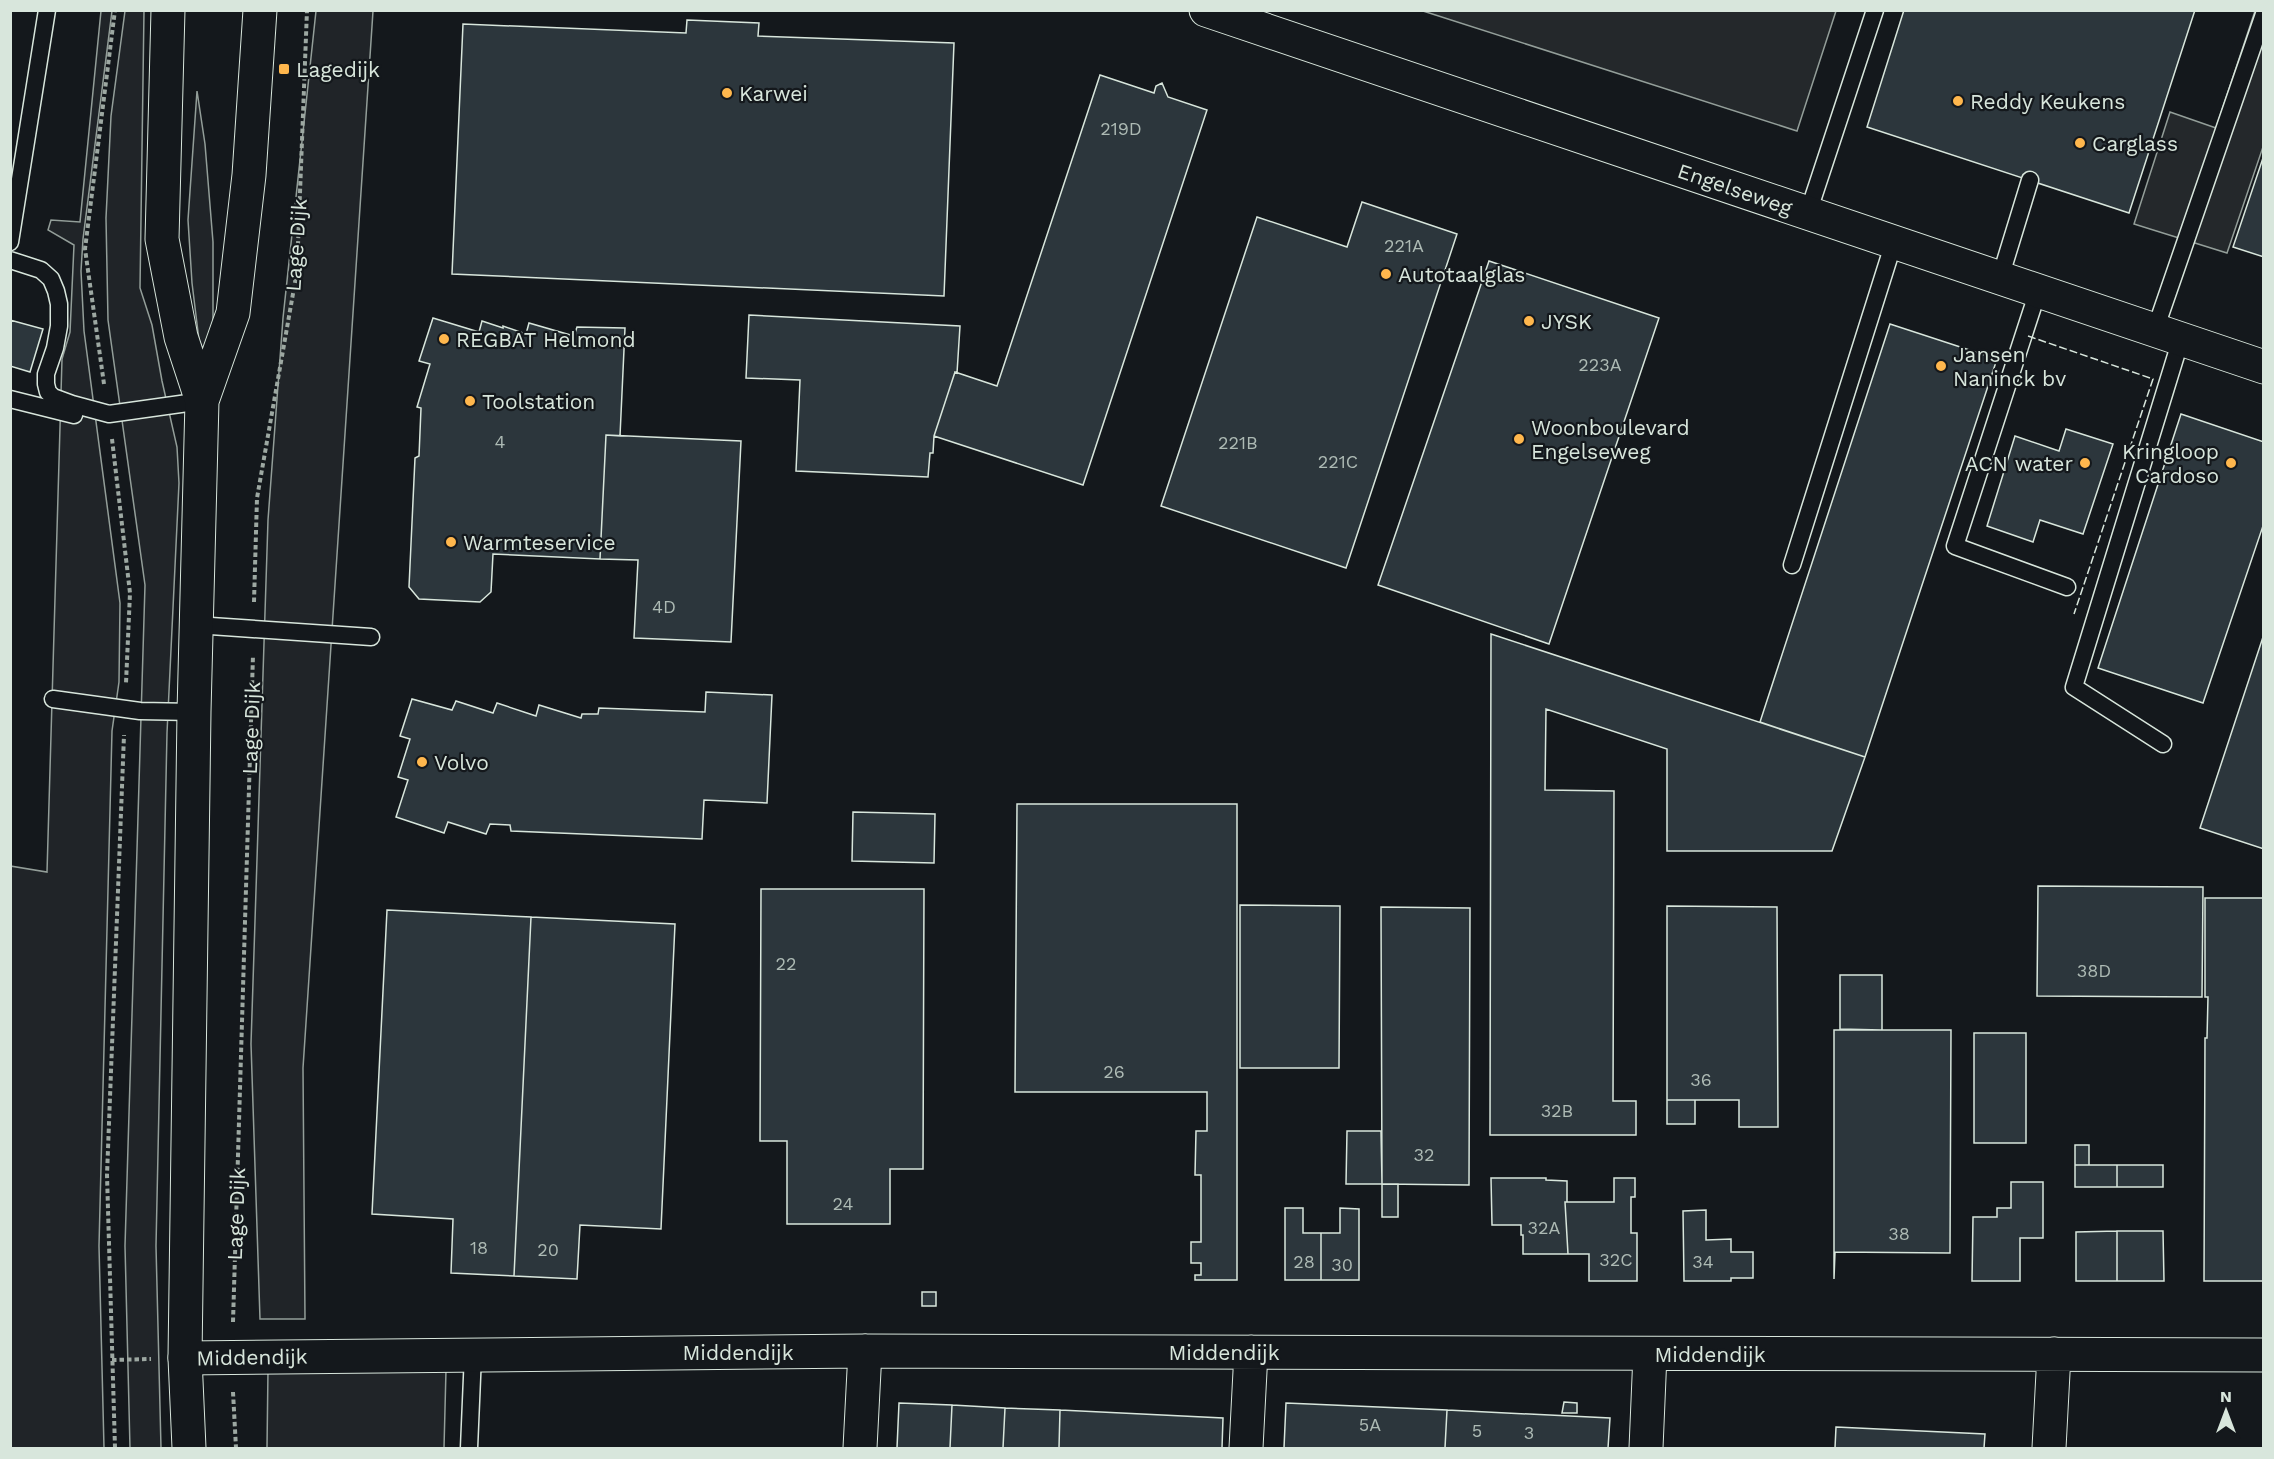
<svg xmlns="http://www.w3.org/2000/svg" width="2274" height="1459" viewBox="0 0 2274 1459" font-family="'Work Sans',sans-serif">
	<rect width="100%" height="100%" fill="#14181c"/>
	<!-- green -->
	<path fill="#202428" stroke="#939e99" stroke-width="1.5" d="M101,11h11l-29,228 -2,32 3,60 36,272 -1,79 -7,49 -13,515 5,202h-93l-1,-582 37,6 15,-513 8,-27 4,-87 -26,-15 3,-10 29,2z
		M125,11h19l-4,277 12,37 10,56 15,66 2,36 -12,250 -11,513 5,202h-31l-5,-202 20,-661 -37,-265 -2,-102 5,-102z
		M316,11h57l-70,1057 2,251h-45l-9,-275 17,-524 15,-202z
		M197,91l8,53 8,98v84l-10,24 -4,-10 -7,-57 -4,-63z
		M268,1370h178l-2,78h-177z"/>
	<!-- parking -->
	<path fill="#24282b" stroke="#939e99" stroke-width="1.5" d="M1423,11h413l-39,120z
		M2255,11h8v136l-36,106 -93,-29 36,-112 46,16z"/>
	<!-- building -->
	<path fill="#2c363c" stroke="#d8e6dc" stroke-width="1.5" d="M1904,10h291l-66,203 -262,-86z
		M687,20l72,3 -1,13 196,7 -10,253 -492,-22 11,-250 223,9z
		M1100,75l54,18 2,-7 6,-3 6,14 39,13 -124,375 -149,-49 21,-64 42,14z
		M2264,155v102l-31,-10z
		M1362,202l95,32 -111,334 -185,-62 96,-289 90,30z
		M1489,261l170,57 -110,326 -171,-59z
		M749,315l211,11 -3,47 -2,-1 -21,64 -1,17h-3l-2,24 -132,-6 4,-91 -54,-2z
		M433,318l46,14 3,-11 21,7v-2l23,8 3,-11 45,13 3,-9 48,1 -5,108 -14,-1 -6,124 -107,-5 -2,38 -11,10 -61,-3 -10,-12 6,-129 4,-2 2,-48 -4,-1 13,-43 -11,-3z
		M10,320l33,9 -13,43 -20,-6z
		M1890,324l107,35 -132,398 -105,-35z
		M2181,414l83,28v81l-61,180 -105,-35z
		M2066,429l47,15 -30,90 -43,-14 -7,22 -46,-16 28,-90 44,15z
		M606,435l135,6 -10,201 -97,-4 4,-78 -38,-1z
		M1491,634l374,123 -33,94h-165v-102l-121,-40 -1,81 69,1 -1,310h23v34h-146z
		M2264,634v215l-64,-21z
		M706,692l66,3 -5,108 -63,-3 -2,39 -191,-8 -1,-6 -20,-1 -4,10 -38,-12 -4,11 -48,-16 12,-37 -10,-3 12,-38 -10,-3 12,-37 40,11 4,-9 37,12 4,-10 39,13 3,-11 42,13 1,-4h16l1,-6 106,4z
		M1017,804h220v476h-42v-5h6v-12h-10v-21h10v-67h-6l1,-44h11v-39h-192z
		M853,812l82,2 -1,49 -82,-2z
		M2038,886l165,1 -1,110 -165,-1z
		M761,889h163l-1,280h-33v55h-103v-83h-27z
		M2205,898h59v383h-60l1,-243h2l1,-41h-3z
		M1240,905l100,1 -1,162h-99z
		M1667,906l110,1 1,220h-39v-27h-72z
		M1381,907l89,1 -1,277 -87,-1z
		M387,910l144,7 -17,359 -63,-3 2,-54 -81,-5z
		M531,917l144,7 -14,305 -81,-4 -3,54 -63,-3z
		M1840,975h42v55l-42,-1z
		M1834,1030h117l-1,223 -115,-1 -1,27z
		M1974,1033h52v110h-52z
		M1667,1100h28v24h-28z
		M1347,1131h34l1,53h-36z
		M2075,1145h14v20h-14z
		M2075,1165h42v22h-42z
		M2117,1165h46v22h-46z
		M1491,1178h55v2l21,1v21h-2l3,52h-45v-19h-2v-10h-29z
		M1614,1178h21v19h-4v36h6v48h-48v-27h-21l-3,-52h49z
		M2011,1182h32v56h-23v43h-48l1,-64h24v-9h14z
		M1382,1184h16v33h-16z
		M1285,1208h18v25h18v47h-36z
		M1340,1208l19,1v71h-38v-47h19z
		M1706,1210v30l25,-1v13h22v26h-22v3h-47l-1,-70z
		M2117,1231h46l1,50h-47z
		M2117,1231v50h-41v-49z
		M922,1292h14v14h-14z
		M1564,1402l13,1v10h-15z
		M899,1403l53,2 -2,43h-53z
		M1286,1403l161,7 -2,38h-161z
		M952,1405l53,3 -2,40h-53z
		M1005,1408l55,2 -1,38h-56z
		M1060,1410l163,8 -1,30h-163z
		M1447,1410l163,8 -2,30h-163z
		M1836,1427l149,7 -1,14h-149z"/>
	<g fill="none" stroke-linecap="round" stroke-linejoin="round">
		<defs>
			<path id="lane" d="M1808,213l67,-203
				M10,242l37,-232
				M10,260l31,10 10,9 5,12 3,13v22l-4,22 -9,26v10l2,8 5,5 19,7 37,10 93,-13
				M2000,278l30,-98
				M2038,291l-83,255 112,41
				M2155,330l109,-316
				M10,399l64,16
				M1792,565l102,-323
				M196,625l175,12
				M53,699l87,12 54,1
				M2163,744l-89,-57 107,-348
				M469,1448l4,-94"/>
			<path id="street" d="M1206,10l1058,357
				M185,1358l680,-7 1399,4
				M860,1448l5,-97
				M1246,1448l5,-96
				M1646,1448l4,-94
				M2049,1448l5,-94"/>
			<path id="secondary" d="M168,10l-6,229 19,98 21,64
				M189,1448l-4,-90 9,-646 8,-311 31,-88 16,-138 11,-165"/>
		</defs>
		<!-- lane casing -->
		<use href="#lane" stroke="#d8e6dc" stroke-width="19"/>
		<!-- street casing -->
		<use href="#street" stroke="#d8e6dc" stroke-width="35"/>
		<!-- secondary casing -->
		<use href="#secondary" stroke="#d8e6dc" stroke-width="35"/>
		<!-- path -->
		<path stroke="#9da8a2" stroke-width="4" stroke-dasharray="4.5 3" stroke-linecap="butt" d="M104,384l-19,-135 30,-239
			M112,439l18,154 -4,90
			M254,602l3,-104 40,-227 10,-261
			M233,1322l20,-667
			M112,1360l39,-1
			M233,1392l3,56
			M115,1448l-8,-273 17,-440"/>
		<!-- lane -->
		<use href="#lane" stroke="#14181c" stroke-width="16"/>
		<!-- street -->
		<use href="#street" stroke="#14181c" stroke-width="33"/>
		<!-- secondary -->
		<use href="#secondary" stroke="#14181c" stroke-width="33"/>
		<!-- fence -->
		<path stroke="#d8e6dc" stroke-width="1.5" stroke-dasharray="8 3" stroke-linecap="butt" d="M2028,336l125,43 -79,235"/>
	</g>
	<!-- markers -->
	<g fill="#ffb74d" stroke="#14181c" stroke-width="2">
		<rect x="278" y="63" width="12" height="12" rx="3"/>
		<circle cx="727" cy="93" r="6"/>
		<circle cx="1958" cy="101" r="6"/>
		<circle cx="2080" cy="143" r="6"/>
		<circle cx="1386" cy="274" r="6"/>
		<circle cx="1529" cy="321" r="6"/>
		<circle cx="444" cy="339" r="6"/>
		<circle cx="1941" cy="366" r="6"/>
		<circle cx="470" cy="401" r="6"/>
		<circle cx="1519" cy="439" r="6"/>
		<circle cx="2085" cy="463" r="6"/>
		<circle cx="2231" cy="463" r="6"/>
		<circle cx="451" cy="542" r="6"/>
		<circle cx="422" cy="762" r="6"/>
	</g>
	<g text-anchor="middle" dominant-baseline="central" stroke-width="4.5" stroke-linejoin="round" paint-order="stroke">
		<!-- number labels -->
		<g font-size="18" fill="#adbab4">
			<text x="1121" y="128">219D</text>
			<text x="1404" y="245">221A</text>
			<text x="1600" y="364">223A</text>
			<text x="500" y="441">4</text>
			<text x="1238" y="442">221B</text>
			<text x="1338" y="461">221C</text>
			<text x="664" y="606">4D</text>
			<text x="786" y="963">22</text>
			<text x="2094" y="970">38D</text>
			<text x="1114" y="1071">26</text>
			<text x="1701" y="1079">36</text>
			<text x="1557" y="1110">32B</text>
			<text x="1424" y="1154">32</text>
			<text x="843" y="1203">24</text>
			<text x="1544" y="1227">32A</text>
			<text x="1899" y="1233">38</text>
			<text x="479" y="1247">18</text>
			<text x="548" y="1249">20</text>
			<text x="1616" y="1259">32C</text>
			<text x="1304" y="1261">28</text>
			<text x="1703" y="1261">34</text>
			<text x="1342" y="1264">30</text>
			<text x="1370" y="1424">5A</text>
			<text x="1477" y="1430">5</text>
			<text x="1529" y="1432">3</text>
		</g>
		<!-- poi labels -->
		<g font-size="21" fill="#d8e6dc" stroke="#14181c" text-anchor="start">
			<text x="296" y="69">Lagedijk</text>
			<text x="739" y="93">Karwei</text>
			<text x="1970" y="101">Reddy Keukens</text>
			<text x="2092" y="143">Carglass</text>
			<text x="1398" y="274">Autotaalglas</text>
			<text x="1541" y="321">JYSK</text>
			<text x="456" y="339">REGBAT Helmond</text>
			<text x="1953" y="354">Jansen<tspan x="1953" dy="24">Naninck bv</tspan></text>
			<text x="482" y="401">Toolstation</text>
			<text x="1531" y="427">Woonboulevard<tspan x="1531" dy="24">Engelseweg</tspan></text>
			<text x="2219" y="451" text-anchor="end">Kringloop<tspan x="2219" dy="24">Cardoso</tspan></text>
			<text x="2073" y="463" text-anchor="end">ACN water</text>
			<text x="463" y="542">Warmteservice</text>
			<text x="434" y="762">Volvo</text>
		</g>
		<!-- street labels -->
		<g font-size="21" fill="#d8e6dc" stroke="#14181c">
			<text transform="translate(1735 189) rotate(19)">Engelseweg</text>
			<text transform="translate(296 245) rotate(-86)">Lage Dijk</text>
			<text transform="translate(251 728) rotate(-88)">Lage Dijk</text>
			<text transform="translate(236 1214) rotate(-88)">Lage Dijk</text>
			<text x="738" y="1352">Middendijk</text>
			<text x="1224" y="1352">Middendijk</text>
			<text x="1710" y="1354">Middendijk</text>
			<text transform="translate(252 1357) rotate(-1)">Middendijk</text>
		</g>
	</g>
	<!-- border -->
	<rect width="2274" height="1459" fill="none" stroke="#d8e6dc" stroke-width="24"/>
	<!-- north arrow -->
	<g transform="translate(2226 1411)" stroke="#14181c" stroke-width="4.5" paint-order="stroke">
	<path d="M0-4.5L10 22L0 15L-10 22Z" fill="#d8e6dc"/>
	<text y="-9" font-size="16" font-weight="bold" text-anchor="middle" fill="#d8e6dc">N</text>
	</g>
</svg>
